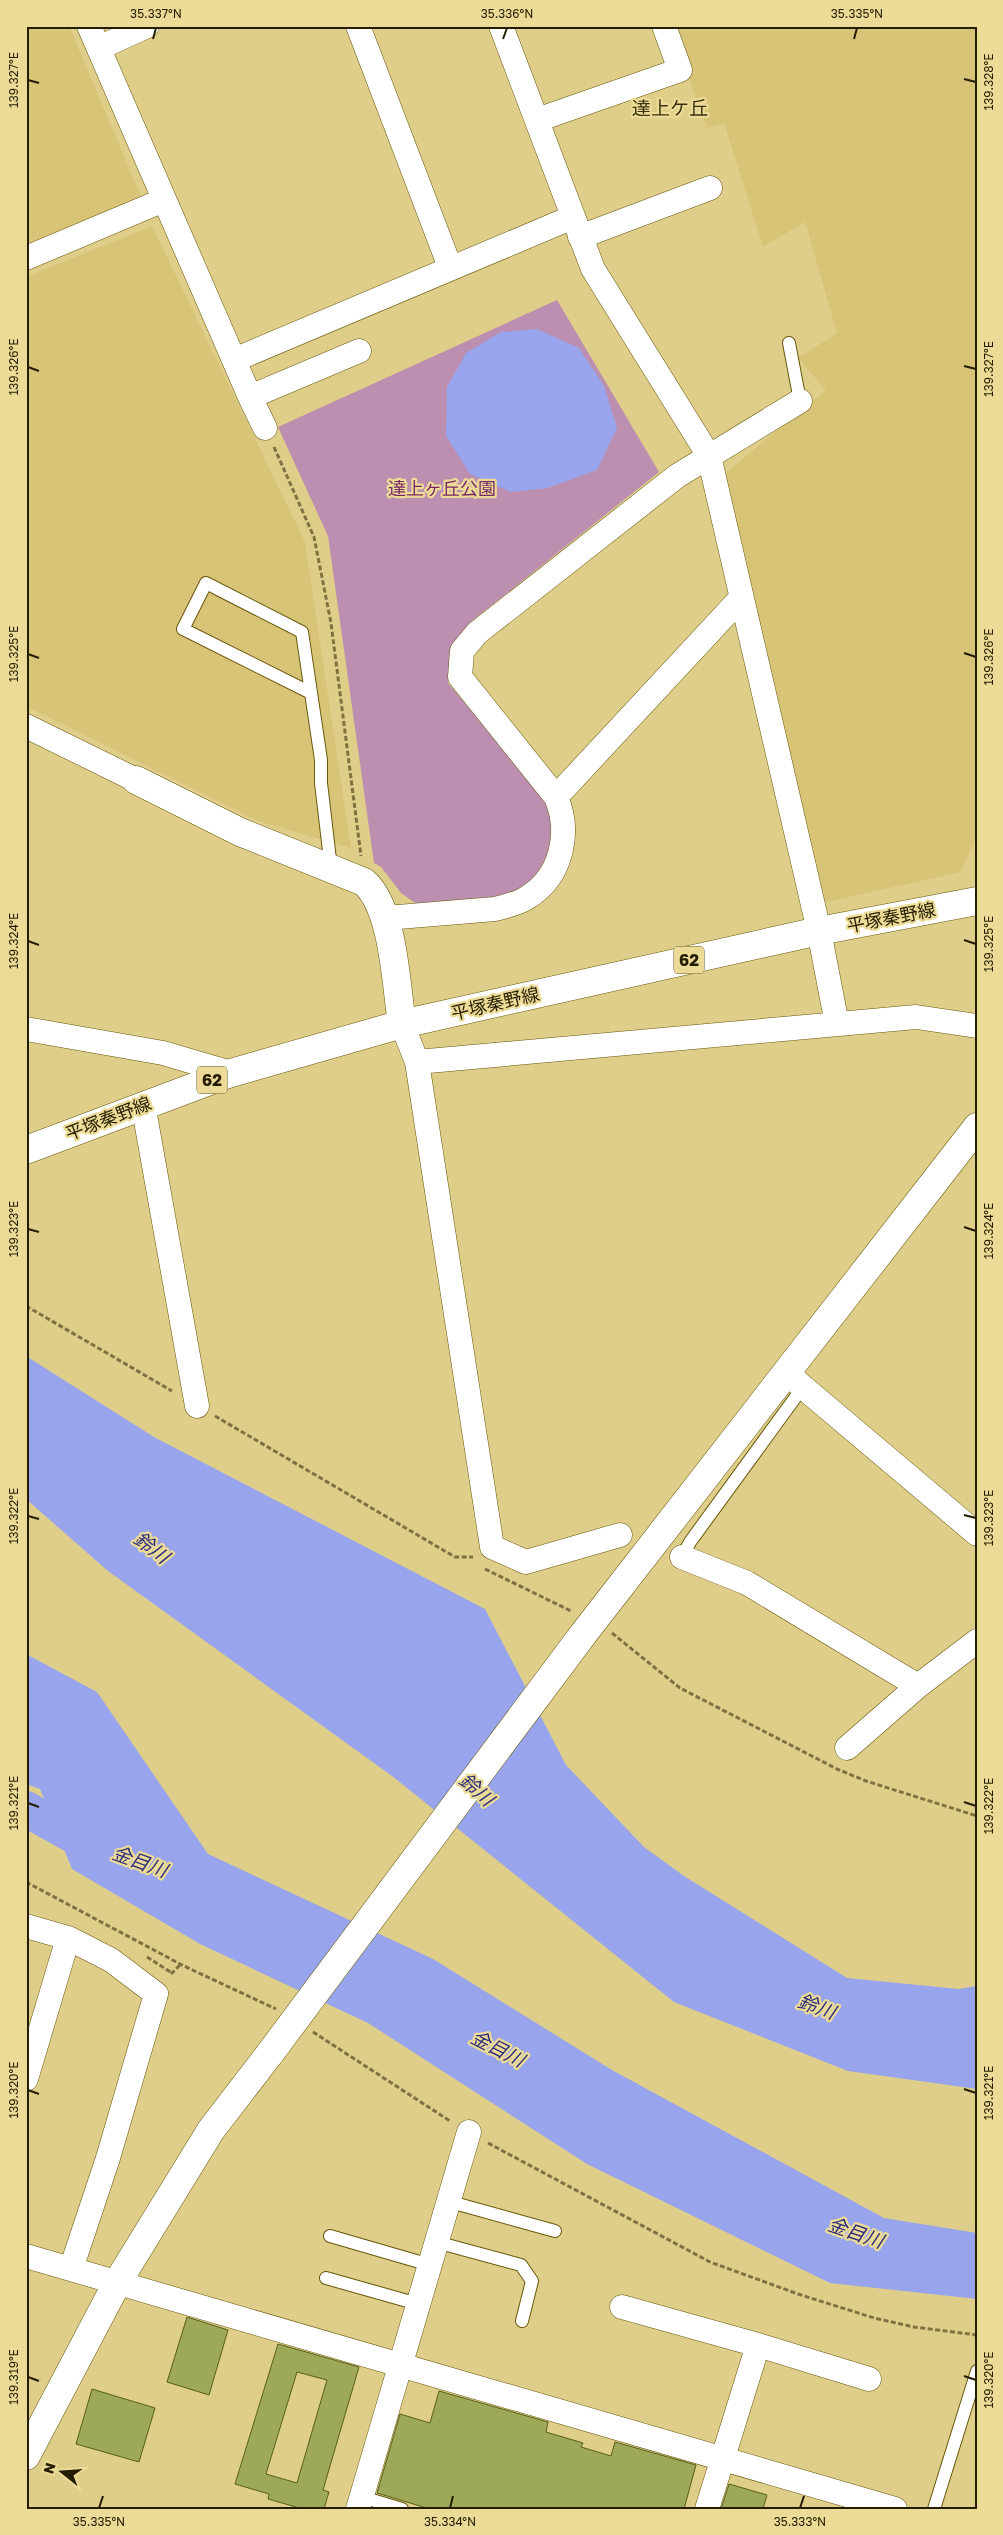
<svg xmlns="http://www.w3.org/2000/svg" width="1003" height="2535" viewBox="0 0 1003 2535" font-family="'Golos Text','Noto Sans JP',sans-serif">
	<rect width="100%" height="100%" fill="#dfce89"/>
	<!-- built -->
	<path fill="#d8c477" d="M26,26h43l71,168 -2,7 -112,48z
		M670,26h307v809l-16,37 -140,31 -99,-427 104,-86 -28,-32 39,-25 -32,-111 -42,25 -39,-124 -17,5z
		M152,226l153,316 46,306 -93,-27 -232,-115v-429z"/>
	<!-- green -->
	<path fill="#bc8eb0" d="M557,300l102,172 -187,149 -21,26 -3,36 96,114 9,20 1,22 -10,23 -14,22 -16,13 -97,7 -16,-11 -20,-26 -7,-4 -46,-327 -50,-109z"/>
	<!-- water -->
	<path fill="#98a5ed" d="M537,329l42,19 25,38 13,42 -20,42 -49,18 -37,4 -41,-18 -24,-38 1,-49 19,-34 35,-21z
		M26,1356l128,81 331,172 81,156 78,82 40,29 163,102 112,11 18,-3v103l-129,-18 -174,-69 -282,-226 -284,-205 -82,-72z
		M26,1654l71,38 111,162 225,105 179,111 272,148 93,15v66l-147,-16 -243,-119 -219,-141 -168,-79 -128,-75 -32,-80 -14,-5z"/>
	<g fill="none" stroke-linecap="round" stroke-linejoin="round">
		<!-- river -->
		<path stroke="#98a5ed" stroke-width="36" d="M26,1809l56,31 18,7"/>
	</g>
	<!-- building -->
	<path fill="#9da858" stroke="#565e1b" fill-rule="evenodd" d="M187,2317l41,13 -19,65 -42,-13z
		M278,2344l81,23 -36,123 6,2 -5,17h-21l-35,-10 1,-5 -34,-10zM297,2372l30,8 -30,103 -31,-9z
		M92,2389l63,19 -16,54 -63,-18z
		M439,2391l109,31 -2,10 37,11 -2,4 30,9 4,-14 81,23 -12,44h-254l-53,-16 23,-79 30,9z
		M729,2484l38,11 -4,14h-42z"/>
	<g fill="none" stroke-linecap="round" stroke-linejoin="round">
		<defs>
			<path id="service" d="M789,343l11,58
				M311,693l-128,-64 23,-46 96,49 19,128v23l10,85
				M682,1557l8,-15 113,-155
				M447,2201l108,30
				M330,2236l100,29
				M436,2242l85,23 11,16 -10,40
				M326,2278l92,26
				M362,2497l40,12
				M934,2509l43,-138"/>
			<path id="minor" d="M89,26l161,371 15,31
				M358,26l92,241
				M501,26l92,243 116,187 110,475 18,93
				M99,48l48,-22
				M537,120l143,-50 -16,-44
				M580,237l130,-49
				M26,258l138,-58
				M234,360l339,-143
				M250,397l109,-46
				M26,726l110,54
				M556,797l185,-199
				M386,918l109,-9c11,-3 23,-5 33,-12 34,-21 43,-65 28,-100l-96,-120 2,-26 15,-18 200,-157 123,-75
				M402,1024l15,38 499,-45 61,9
				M26,1029l137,24 68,20
				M417,1062l75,485 34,15 94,-27
				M143,1104l54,302
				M788,1369l9,13 180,152
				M682,1557l65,26 171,103
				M847,1748l71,-62 59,-45
				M26,1926l42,12 43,22 45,34 -48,164 -37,111
				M26,2079l42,-141
				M26,2256l869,253
				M622,2307l136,38
				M358,2509l111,-377
				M707,2509l51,-164 111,34"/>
			<path id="tertiary" d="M136,780l104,52 124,50c30,26 32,104 38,142
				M581,1637l396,-510
				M26,2456l91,-173 94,-153 60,-78"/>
			<path id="primary" d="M26,1150l205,-77 171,-49 417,-93 158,-30"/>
		</defs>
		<!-- service casing -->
		<use href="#service" stroke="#67570a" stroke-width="14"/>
		<!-- minor casing -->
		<use href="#minor" stroke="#67570a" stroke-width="25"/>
		<!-- tertiary casing -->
		<use href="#tertiary" stroke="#67570a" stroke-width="29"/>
		<!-- primary casing -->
		<use href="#primary" stroke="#67570a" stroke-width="29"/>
		<!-- path -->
		<path stroke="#7e7243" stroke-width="3" stroke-dasharray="5 2.5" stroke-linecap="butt" d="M274,447l40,90 17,86 30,233
			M26,1306l146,85
			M215,1416l240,141h18
			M485,1569l86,42
			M612,1633l68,55 157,81 29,12 111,35
			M26,1882l158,84 92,43
			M147,1957l25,16
			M171,1974l10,-10
			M313,2032l137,89
			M488,2143l222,119 88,32 76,24 40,9 63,8"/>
		<!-- service -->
		<use href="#service" stroke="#fff" stroke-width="12"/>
		<!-- minor -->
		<use href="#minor" stroke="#fff" stroke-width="24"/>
		<!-- tertiary -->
		<use href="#tertiary" stroke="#fff" stroke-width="28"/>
		<!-- primary -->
		<use href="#primary" stroke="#fff" stroke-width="28"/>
		<defs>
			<path id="tertiary-bridge" d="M271,2052l310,-415"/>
		</defs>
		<!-- tertiary-bridge casing -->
		<use href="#tertiary-bridge" stroke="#67570a" stroke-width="29" stroke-linecap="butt"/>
		<!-- tertiary-bridge -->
		<use href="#tertiary-bridge" stroke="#fff" stroke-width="28"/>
	</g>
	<!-- ticks -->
	<path fill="none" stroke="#241d02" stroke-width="2" d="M153,39l3,-11M503,39l4,-11M854,39l3,-11M964,79l12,3M28,80l11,3M964,366l12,3M28,367l11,4M964,653l12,4M28,654l11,4M964,940l12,4M28,941l11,4M964,1227l12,4M28,1229l11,3M964,1515l12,3M28,1516l11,3M964,1802l12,4M28,1803l11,4M964,2089l12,4M28,2090l11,4M964,2376l12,4M28,2377l11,4M99,2508l4,-12M450,2508l3,-12M800,2508l4,-12"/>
	<g text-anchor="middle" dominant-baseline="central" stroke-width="4.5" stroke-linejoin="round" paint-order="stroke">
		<!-- shield labels -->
		<g fill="#ecdb96" stroke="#60562e" stroke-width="1">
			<rect x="674" y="946.5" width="30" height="27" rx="4"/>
			<rect x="197" y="1066.5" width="30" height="27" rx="4"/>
		</g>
		<g font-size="16" font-weight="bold" fill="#241d02">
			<text x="689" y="960">62</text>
			<text x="212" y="1080">62</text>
		</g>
		<!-- park labels -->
		<g font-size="18" fill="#772868" stroke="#ecdb96">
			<text x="442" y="488">達上ヶ丘公園</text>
		</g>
		<!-- street labels -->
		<g font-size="18" fill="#241d02" stroke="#ecdb96">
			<text transform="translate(891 917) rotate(-11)">平塚秦野線</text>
			<text transform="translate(495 1003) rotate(-13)">平塚秦野線</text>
			<text transform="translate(108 1118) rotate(-21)">平塚秦野線</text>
		</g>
		<!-- neighbourhood labels -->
		<g font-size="19" fill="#3a320d" stroke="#ecdb96">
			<text x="670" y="107">達上ケ丘</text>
		</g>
		<!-- water labels -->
		<g font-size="19" font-style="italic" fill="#2a2b7d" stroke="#ecdb96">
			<text transform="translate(152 1547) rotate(37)">鈴川</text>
			<text transform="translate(477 1789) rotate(41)">鈴川</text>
			<text transform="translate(140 1861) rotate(20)">金目川</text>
			<text transform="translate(817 2006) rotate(20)">鈴川</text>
			<text transform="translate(498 2048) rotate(27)">金目川</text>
			<text transform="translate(856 2232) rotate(19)">金目川</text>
		</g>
	</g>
	<!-- border -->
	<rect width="1003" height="2535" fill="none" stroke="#ecdb96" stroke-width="55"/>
	<!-- north arrow -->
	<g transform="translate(62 2472) rotate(287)" stroke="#ecdb96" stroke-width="4" paint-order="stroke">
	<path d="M0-4L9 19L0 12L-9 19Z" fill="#241d02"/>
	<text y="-8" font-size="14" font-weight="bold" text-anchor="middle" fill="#241d02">N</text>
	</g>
	<rect x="28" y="28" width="948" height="2480" fill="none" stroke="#241d02" stroke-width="2"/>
	<g font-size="12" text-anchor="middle" fill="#241d02">
		<text x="156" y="18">35.337°N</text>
		<text x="507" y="18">35.336°N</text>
		<text x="857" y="18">35.335°N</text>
		<text transform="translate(14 80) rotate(-90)" y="4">139.327°E</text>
		<text transform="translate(989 82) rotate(-90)" y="4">139.328°E</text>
		<text transform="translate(14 367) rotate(-90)" y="4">139.326°E</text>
		<text transform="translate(989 369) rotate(-90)" y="4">139.327°E</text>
		<text transform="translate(14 654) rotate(-90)" y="4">139.325°E</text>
		<text transform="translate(989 657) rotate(-90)" y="4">139.326°E</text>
		<text transform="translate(14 941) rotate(-90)" y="4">139.324°E</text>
		<text transform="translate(989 944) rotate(-90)" y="4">139.325°E</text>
		<text transform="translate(14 1229) rotate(-90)" y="4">139.323°E</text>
		<text transform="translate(989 1231) rotate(-90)" y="4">139.324°E</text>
		<text transform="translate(14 1516) rotate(-90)" y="4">139.322°E</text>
		<text transform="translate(989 1518) rotate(-90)" y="4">139.323°E</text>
		<text transform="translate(14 1803) rotate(-90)" y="4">139.321°E</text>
		<text transform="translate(989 1806) rotate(-90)" y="4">139.322°E</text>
		<text transform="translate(14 2090) rotate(-90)" y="4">139.320°E</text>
		<text transform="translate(989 2093) rotate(-90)" y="4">139.321°E</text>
		<text transform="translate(14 2377) rotate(-90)" y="4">139.319°E</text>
		<text transform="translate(989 2380) rotate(-90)" y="4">139.320°E</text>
		<text x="99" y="2526">35.335°N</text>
		<text x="450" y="2526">35.334°N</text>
		<text x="800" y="2526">35.333°N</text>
	</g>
</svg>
